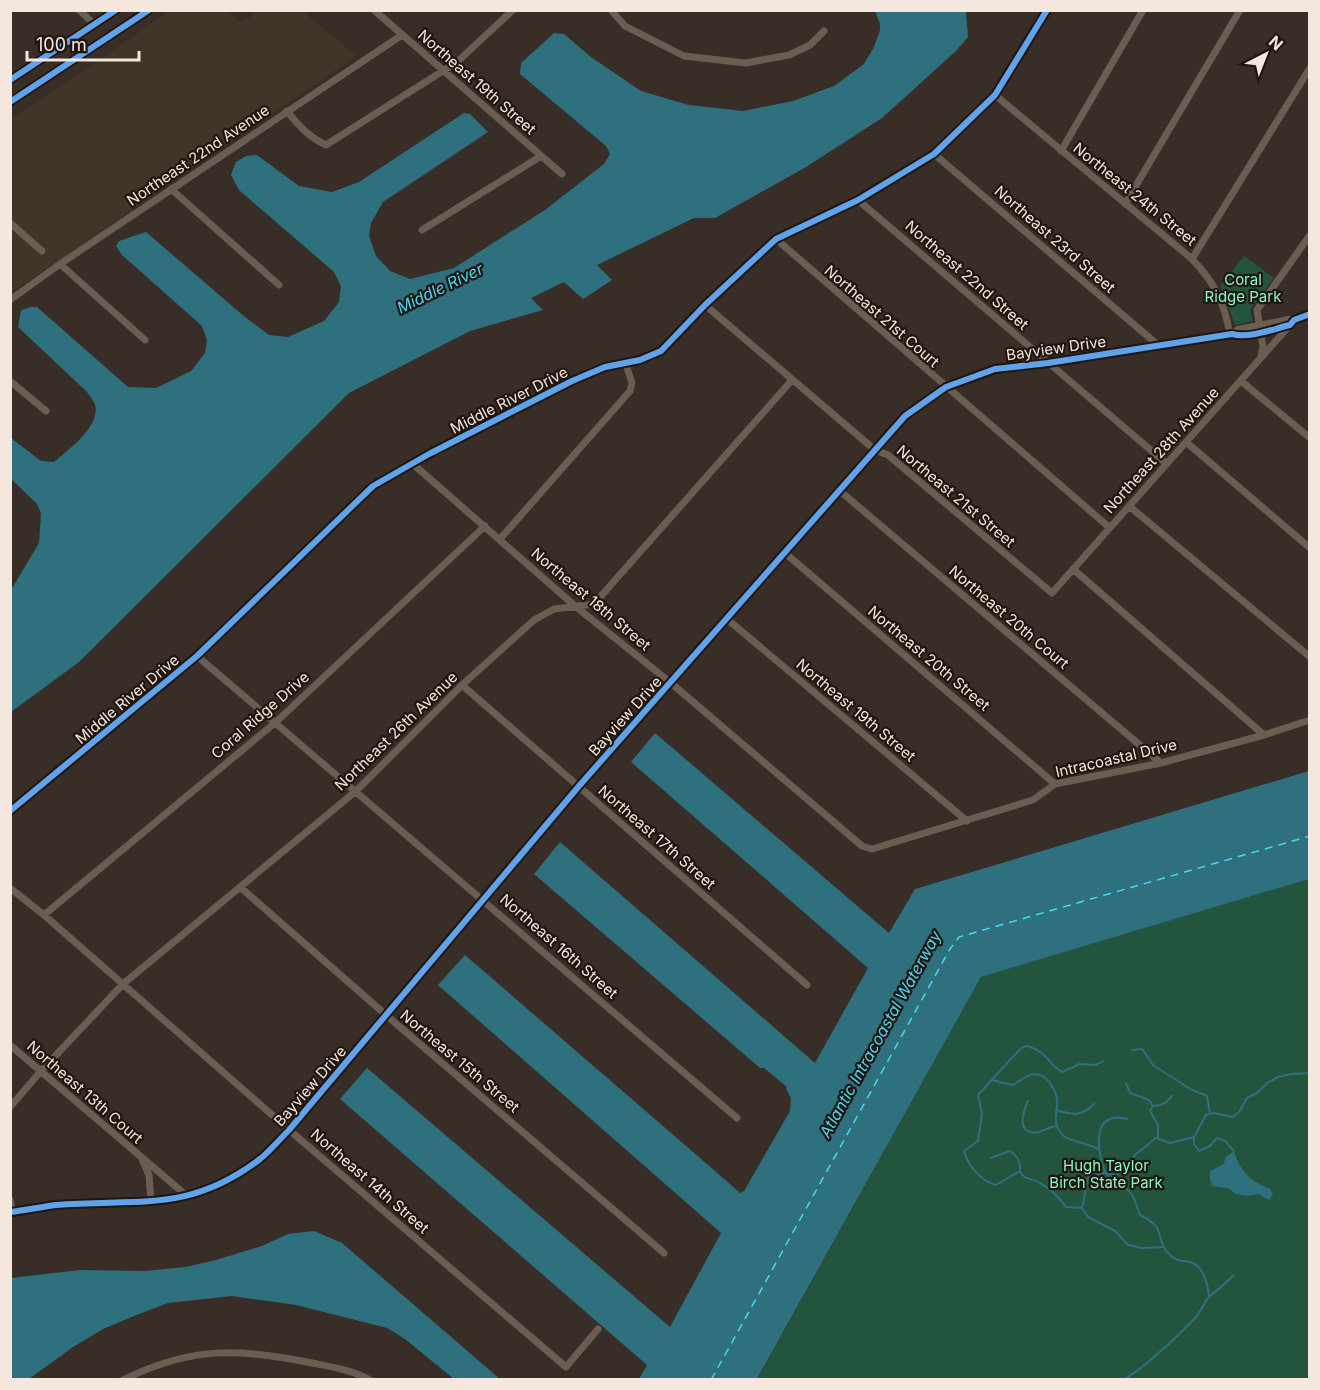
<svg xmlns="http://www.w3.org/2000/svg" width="1320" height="1390" viewBox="0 0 1320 1390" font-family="Inter,sans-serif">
	<rect width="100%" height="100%" fill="#392d27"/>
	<!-- commercial -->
	<path fill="#413527" d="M170,11h57l14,12 18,-12h44l53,45 -345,237v-173z"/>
	<!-- green -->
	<path fill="#23543e" d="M1244,256l30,22 -24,31 3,12 -18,4 -15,-39z
		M1309,879v500l-552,1 224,-403z"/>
	<!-- water -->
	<path fill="#2e707e" d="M875,11h91l2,26 -12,14 -74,67 -76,49 -91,51h-21l-97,47 15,15 -29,19 -19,-17 -33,16 12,12 -73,21 -121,62 -270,269 -68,50v-122l28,-47 2,-30 -4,-9 -26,-25v-41l30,23 13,1c14,-12 47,-36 41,-57 -1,-4 -5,-9 -8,-13l-69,-65 3,-17 10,-3h6l91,80 28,1 35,-17 14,-18 2,-13 -5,-14 -80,-71 -6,-9 3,-5 27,-9 99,85 24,18 19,2 36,-16 15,-19 2,-16 -7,-14 -95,-82 -8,-15 5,-13 10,-6 11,-1 42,31 33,6 27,-10 105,-69 6,1 18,18 -105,70 -12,21 -2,13 7,20 14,15 20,8 44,-11 91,-58 59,-46 6,-10 -4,-8 -86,-72 1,-11 33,-30 10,1 27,23 50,34 48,14 54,6 50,-10 41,-15 30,-22 10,-17 6,-17v-6z
		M655,733l234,200 26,-44 394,-118v108l-328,98 -224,402h-118l8,-14 -307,-266 27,-31 303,259 51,-94 -283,-248 27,-30 257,222 18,16 4,-2 46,-80 1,-13 -5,-9 1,-2 -23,-19h-4l-226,-194 26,-32 255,221 53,-95 -237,-206z
		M1234,1151c4,17 18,33 35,37l4,6 -4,6 -11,-6 -12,2 -10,-2 -8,-6 -16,-2 -2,-7v-8l14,-7 1,-6z
		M314,1231l28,12 158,136h-46l-49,-40 -18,-11 -91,-23 -64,-9 -64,7 -34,13 -31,13 -30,18 -44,32h-18v-101l69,-8 64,1 42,-4 30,-7 46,-14 26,-12z"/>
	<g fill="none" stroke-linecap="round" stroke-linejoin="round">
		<!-- stream -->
		<path stroke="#2e707e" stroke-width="2" d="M1132,1050l10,-1 11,16 37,24 17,7 3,18
			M992,1080l21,5c13,-9 25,-18 37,-2 3,5 7,11 7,17 1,12 -5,21 3,32 6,10 27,10 38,17
			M1126,1083l4,10 19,7 4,6
			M1028,1101c-5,11 -13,35 11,31 6,-2 8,-5 18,-6
			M1056,1110c17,5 25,7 38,-6
			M1127,1119c-6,-1 -13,-3 -19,1 -15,8 -9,45 0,56 4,5 10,7 16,11 11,7 11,16 16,28 28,13 14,24 29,39 8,8 11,6 21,8 14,4 18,23 19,35
			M1158,1138v-13l-8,-14 3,-5c9,0 13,-3 19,-10
			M1194,1138v6l5,7 11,-5 7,-8 8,3 9,10
			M991,1158l19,-7c7,5 11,10 10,20
			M1082,1208l-16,-1c-7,-10 -15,-18 -26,-24 -7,-5 -16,-2 -20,-12l-24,14c-15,-4 -28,-19 -32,-34l14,-10 4,-27 -4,-19 43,-47 6,-2c21,6 20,17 35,26l18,-8 16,1 7,-4
			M1163,1247l-21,1 -14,-3 -13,-14 -27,-14 -6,-9 6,-30 15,-5 14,2 7,-5 11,-15 21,-17 14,5 24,-6 12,-22 8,-2 19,4 6,-5 8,-14 10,-5 10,-10 11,-6 14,-3 18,-1
			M1124,1380c27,-18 50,-40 72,-63 5,-6 8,-14 13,-20 8,-7 17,-14 25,-22"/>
		<!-- ferry -->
		<path stroke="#4ad7f5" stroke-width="1.5" stroke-dasharray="8 6" stroke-linecap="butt" d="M711,1380l239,-431 9,-12 351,-101"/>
		<!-- minor -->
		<path stroke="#695e51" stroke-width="7" d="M79,10l16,15
			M374,10l188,164
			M611,10l14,16 59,30 62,7 43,-8 21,-10 14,-14
			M995,95l197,164c23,24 32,43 38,75
			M287,111c12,15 22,26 39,34l131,-83 56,-52
			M1061,151l82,-141
			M934,154l224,191
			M171,189l108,96
			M858,200l309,264
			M1125,204l115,-194
			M10,223l32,28
			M422,230l119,-74
			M776,239l334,289
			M1192,259l118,-191
			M60,264l85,76
			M10,300l50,-36 342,-229
			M705,305l170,145 13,5 164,138 238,-268
			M1261,356l2,-9 -6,-37 53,-75
			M10,381l36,30
			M1241,381l69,57
			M1186,442l124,106
			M413,464l162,142 96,77 191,163 10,3 161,-49 22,-16 106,-21 103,-28 46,-15
			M840,491l321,272
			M1129,506l181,151
			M500,539l130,-148 2,-8 -6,-18
			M785,553l270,231
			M1073,569l191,166
			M727,619l240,202
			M197,656l540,462
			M462,685l345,300
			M10,811l187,-155 176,-170 56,-32 143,-73 33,-14 35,-7 21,-9 44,-46 71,-66 82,-39 76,-46 61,-59 52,-85
			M240,887l146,128 278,238
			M10,888l34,27 251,220 271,232 32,-38
			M44,915l232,-193 209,-196
			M10,1045l177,151
			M10,1107l31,-36 82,-87 233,-193 106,-106 72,-65 20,-11 40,-5 198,-224
			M142,1159l7,16 2,27
			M10,1200l3,12
			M123,1380c68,-34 117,-32 189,-17 20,4 40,7 58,17"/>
		<!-- tertiary -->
		<path stroke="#695e51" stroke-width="8" d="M1233,334l5,-4 51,-10
			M10,1212c16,-2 31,-5 46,-7 81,-7 132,9 204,-46 10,-8 20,-20 29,-29l290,-344 296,-336 30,-34 41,-29 49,-18 53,-6 184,-29c17,5 41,-5 58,-9l4,-5 16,-6"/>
		<!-- primary -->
		<path stroke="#736553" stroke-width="10" d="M10,80l106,-70
			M10,102l139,-92"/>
		<defs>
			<path id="cycleway" d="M10,80l106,-70
				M10,102l139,-92
				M10,811l187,-155 176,-170 56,-32 143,-73 33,-14 35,-7 21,-9 44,-46 71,-66 82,-39 76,-46 61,-59 52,-85
				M10,1212c16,-2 31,-5 46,-7 81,-7 132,9 204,-46 10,-8 20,-20 29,-29l290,-344 296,-336 30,-34 41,-29 49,-18 53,-6 184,-29c17,5 41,-5 58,-9l4,-5 16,-6"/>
		</defs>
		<!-- cycleway casing -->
		<use href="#cycleway" stroke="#201610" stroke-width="10"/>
		<!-- cycleway -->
		<use href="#cycleway" stroke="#60a3ed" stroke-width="6"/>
	</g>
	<g text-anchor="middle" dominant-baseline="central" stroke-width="4.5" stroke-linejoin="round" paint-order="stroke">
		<!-- street labels -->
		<g font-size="15" fill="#f5e6de" stroke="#201610">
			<text transform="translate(477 82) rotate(41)">Northeast 19th Street</text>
			<text transform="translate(198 155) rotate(-34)">Northeast 22nd Avenue</text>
			<text transform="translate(1135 194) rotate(39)">Northeast 24th Street</text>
			<text transform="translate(1055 239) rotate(41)">Northeast 23rd Street</text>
			<text transform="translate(967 275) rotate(41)">Northeast 22nd Street</text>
			<text transform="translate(882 316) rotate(41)">Northeast 21st Court</text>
			<text transform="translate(1056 348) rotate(-8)">Bayview Drive</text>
			<text transform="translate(509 400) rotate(-27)">Middle River Drive</text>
			<text transform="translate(1161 450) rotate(-48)">Northeast 28th Avenue</text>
			<text transform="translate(956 496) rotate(40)">Northeast 21st Street</text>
			<text transform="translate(591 599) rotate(40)">Northeast 18th Street</text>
			<text transform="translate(1009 617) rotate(40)">Northeast 20th Court</text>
			<text transform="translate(929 658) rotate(40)">Northeast 20th Street</text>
			<text transform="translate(127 699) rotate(-40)">Middle River Drive</text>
			<text transform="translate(856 710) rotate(40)">Northeast 19th Street</text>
			<text transform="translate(260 715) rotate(-41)">Coral Ridge Drive</text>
			<text transform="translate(625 716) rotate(-48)">Bayview Drive</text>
			<text transform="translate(396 731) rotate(-44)">Northeast 26th Avenue</text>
			<text transform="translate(1116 758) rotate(-13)">Intracoastal Drive</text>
			<text transform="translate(657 837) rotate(41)">Northeast 17th Street</text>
			<text transform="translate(559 946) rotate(41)">Northeast 16th Street</text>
			<text transform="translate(460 1061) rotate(40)">Northeast 15th Street</text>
			<text transform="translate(310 1086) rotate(-49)">Bayview Drive</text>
			<text transform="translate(85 1092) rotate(41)">Northeast 13th Court</text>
			<text transform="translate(370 1181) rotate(41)">Northeast 14th Street</text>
		</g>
		<!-- park labels -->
		<g font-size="15" fill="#87f7c6" stroke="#201610">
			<text x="1243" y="279">Coral<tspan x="1243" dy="17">Ridge Park</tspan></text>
			<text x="1106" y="1165">Hugh Taylor<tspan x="1106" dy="17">Birch State Park</tspan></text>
		</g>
		<!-- water labels -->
		<g font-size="16" font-style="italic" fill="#4ad7f5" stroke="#201610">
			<text transform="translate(440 288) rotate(-26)">Middle River</text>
			<text transform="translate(880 1034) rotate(-61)">Atlantic Intracoastal Waterway</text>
		</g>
	</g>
	<!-- border -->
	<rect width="1320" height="1390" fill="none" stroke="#f5e6de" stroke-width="24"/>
	<!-- north arrow -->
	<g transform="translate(1266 54) rotate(42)" stroke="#201610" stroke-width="4.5" paint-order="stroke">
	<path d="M0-4.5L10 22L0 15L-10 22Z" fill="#f5e6de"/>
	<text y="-9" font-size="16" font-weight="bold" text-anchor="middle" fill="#f5e6de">N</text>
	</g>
	<!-- scale -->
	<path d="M27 51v9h112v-9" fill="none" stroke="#f5e6de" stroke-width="3"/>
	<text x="36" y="51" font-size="18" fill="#f5e6de" stroke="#201610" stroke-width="4.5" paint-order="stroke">100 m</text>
</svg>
